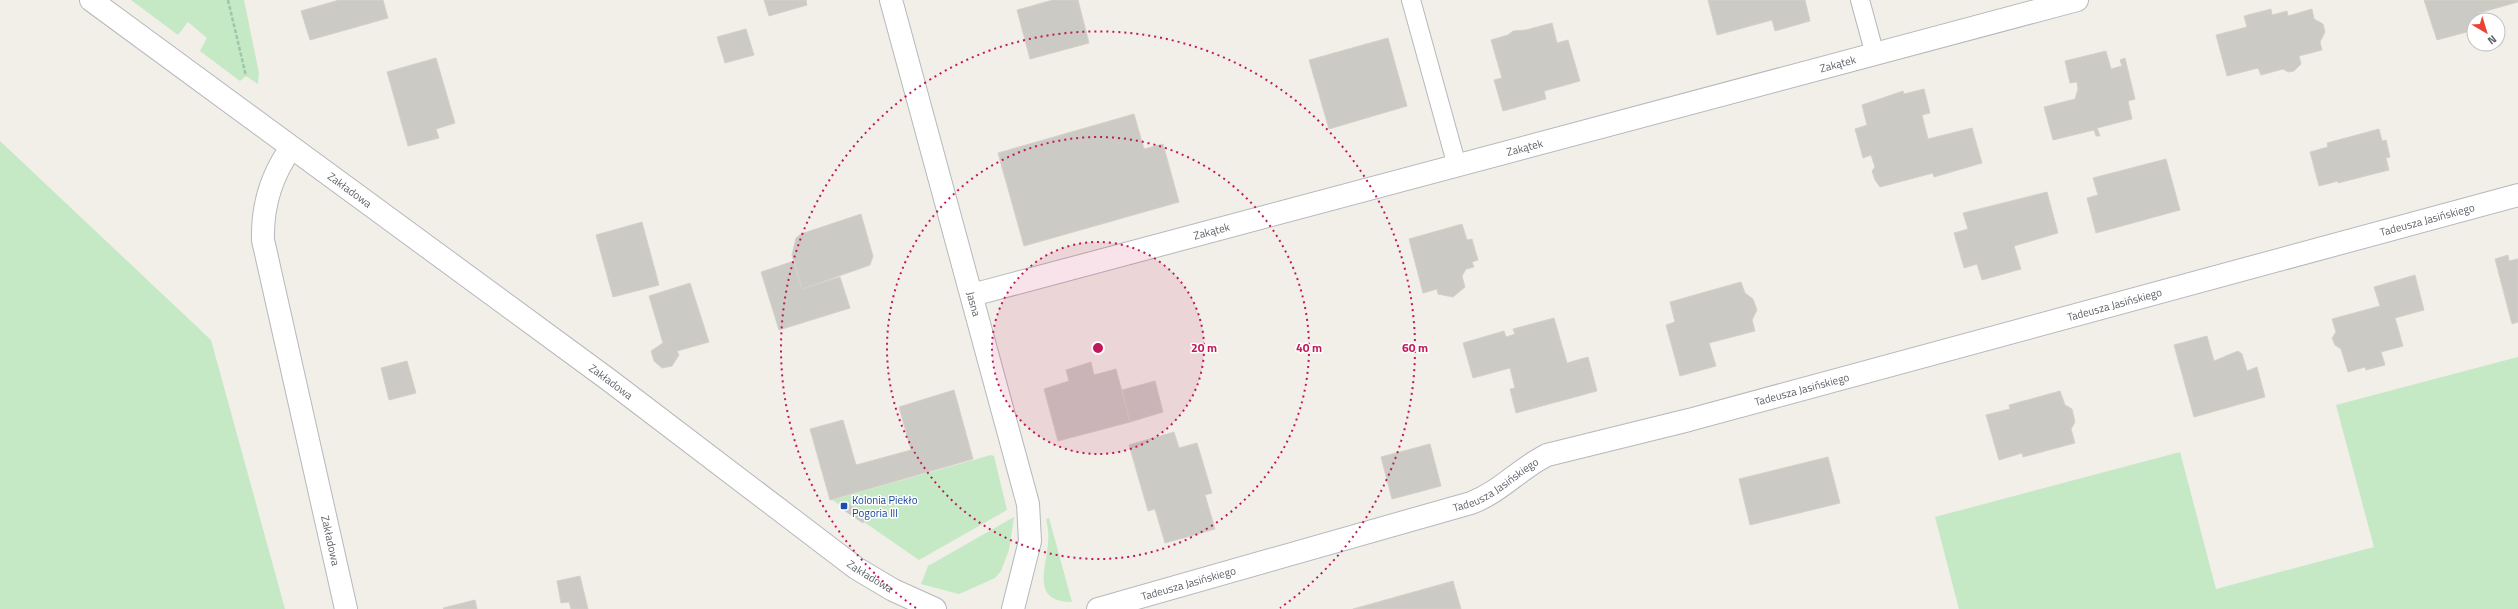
<svg xmlns="http://www.w3.org/2000/svg" width="2518" height="609" viewBox="0 0 2518 609" font-family="'Titillium Web',sans-serif">
	<rect width="100%" height="100%" fill="#f1efe8"/>
	<!-- green -->
	<path fill="#c5e8c5" d="M131,0h113l15,73 -1,11 -12,-8 -6,5 -40,-30 7,-13 -19,-16 -10,13z
		M0,141l211,199 74,269h-285z
		M2518,357v252h-559l-24,-92 245,-65 36,137 158,-42 -38,-142z
		M991,455l3,1 13,54 -88,50 -55,-38 3,-6 -20,-14 -4,5 -11,-7z
		M1014,517l-5,33 -8,21 -6,7 -36,16 -38,-10 7,-18z
		M1049,518l23,84c-41,0 -26,-33 -24,-58 1,-9 0,-17 -2,-25z"/>
	<!-- building -->
	<path fill="#cccac5" stroke="#d6d1c6" d="M339,0h44l5,18 -78,22 -9,-29z
		M764,0h42l1,5 -38,11z
		M1053,0h25l11,43 -59,16 -13,-49z
		M1708,0h97l5,21 -35,10 -3,-11 -55,15z
		M2424,0h94v2l-39,11 2,7h-7v10l-37,10z
		M2271,9l1,6 15,-4 1,5 24,-7 2,10 9,5 2,8 -5,10 2,8 -23,6 2,8 -7,7 -6,1 -5,-3 -22,6 -3,-7 -31,8 -11,-41 31,-8 -3,-11z
		M1552,23l5,20 11,-3 12,41 -36,10 2,8 -43,12 -9,-31 8,-2 -11,-38 17,-5 5,-4 13,-1z
		M746,29l8,26 -29,8 -8,-26z
		M1388,38l19,68 -78,23 -20,-69z
		M2106,51l5,18 11,-3 -2,-6 5,-2 10,41 -7,2 4,18 -35,9 3,8h-4l-2,-6 -41,10 -9,-33 31,-8 3,-10 -1,-7 -7,1 -5,-22z
		M436,58l19,65 -19,6 3,9 -31,8 -21,-74z
		M1924,89l6,24 -8,2 6,24 44,-11 10,35 -48,14 -1,-4 -53,14 -5,-7 -3,-9 3,-4 -4,-12 -8,3 -8,-29 12,-4 -5,-20 41,-14 1,3z
		M1134,114l10,35 19,-5 16,58 -155,44 -26,-93z
		M2379,129l3,12 4,-1 4,17 -4,1 3,12 -51,13v-2l-19,5 -9,-34 18,-5 -1,-4z
		M2166,159l14,51 -84,23 -9,-35 11,-3 -5,-17z
		M2047,192l11,41 -44,13 7,23 -39,11 -5,-16 -13,4 -10,-35 14,-4 -5,-16z
		M861,214l12,42 -3,9 -68,24 -10,-34 4,-17 5,-4z
		M642,222l17,63 -46,12 -17,-62z
		M1462,224l5,16 5,-1 6,21 -6,2 2,5 -8,2 -4,7 3,11 -12,10 -15,-3 -1,-5 -14,4 -14,-54z
		M2508,255l1,6 9,-2v63l-6,2 -17,-65z
		M794,261l8,28 38,-12 10,31 -71,22 -18,-58z
		M2415,275l9,35 -29,8 8,28 -22,6 4,13 -19,5 -1,-3 -17,5 -7,-23 -6,-4 -3,-7 4,-6 -4,-13 48,-13 -6,-19z
		M1741,282l4,11 8,6 4,11 -5,10 3,11 -46,12 7,23 -36,10 -14,-51 9,-3 -5,-20z
		M690,283l19,59 -32,9 2,4 -7,11 -10,2 -8,-7 -3,-10 12,-8 -14,-47z
		M1554,318l13,45 21,-6 9,34 -81,22 -6,-24 5,-1 -5,-20 -37,10 -10,-35 41,-12 2,6 9,-3 -2,-5z
		M2207,336l7,25 24,-10 4,3 5,17 10,-4 8,30 -71,20 -20,-72z
		M407,361l9,32 -27,7 -8,-32z
		M1091,362l3,13 22,-6 14,53 -72,19 -14,-52 25,-8 -3,-11z
		M1155,381l8,31 -33,10 -8,-32z
		M954,390l19,69 -143,41 -20,-71 33,-9 13,45 55,-15 -12,-43z
		M2060,391l5,14 7,4 3,13 -4,7 4,14 -52,14 -1,-4 -23,7 -13,-45 24,-6 -1,-4z
		M1174,432l5,16 18,-5 15,50 -7,2 10,34 -50,14 -10,-34 -7,2 -19,-66z
		M1430,444l11,42 -49,13 -11,-42z
		M1828,457l12,46 -90,22 -11,-46z
		M849,504l18,12 -4,7 -18,-12z
		M580,576l8,33h-17l-2,-7 -8,1 -4,-22z
		M1453,581l8,28h-108z
		M475,600l2,9h-33l-1,-1z"/>
	<g fill="none" stroke-linecap="round" stroke-linejoin="round">
		<defs>
			<path id="service" d="M1411,0l46,166
				M1860,0l15,55"/>
			<g id="minor">
				<path id="s1" d="M91,0l518,380 247,188 37,22 42,19"/>
				<path id="s2" d="M891,0l137,504 2,37 -17,68"/>
				<path id="s3" d="M291,148c-20,28 -29,57 -28,92l83,369"/>
				<path id="s4" d="M972,295l1105,-295"/>
				<path id="s5" d="M1098,609l373,-106c29,-11 48,-34 76,-48l142,-35 829,-225"/>
			</g>
		</defs>
		<!-- service casing -->
		<use href="#service" stroke="#b5b8bc" stroke-width="20"/>
		<!-- minor casing -->
		<use href="#minor" stroke="#b5b8bc" stroke-width="24"/>
		<!-- path -->
		<path stroke="#9cc7a9" stroke-width="2.5" stroke-dasharray="4 2" stroke-linecap="butt" d="M228,0l18,76"/>
		<!-- service -->
		<use href="#service" stroke="#fff" stroke-width="18"/>
		<!-- minor -->
		<use href="#minor" stroke="#fff" stroke-width="22"/>
	</g>
	<!-- distance rings -->
	<circle cx="1098" cy="348" r="106" fill="#c2185b" fill-opacity=".12"/>
	<g fill="none" stroke="#c2185b" stroke-width="2" stroke-dasharray="2 4">
		<circle cx="1098" cy="348" r="106"/>
		<circle cx="1098" cy="348" r="211"/>
		<path d="M916 608A317 317 0 1 1 1280 608"/>
	</g>
	<!-- markers -->
	<rect fill="#1a4fb4" stroke="#fff" stroke-width="1.5" x="840" y="502" width="8" height="8" rx="2"/>
	<g text-anchor="middle" dominant-baseline="central" stroke-width="3" stroke-linejoin="round" paint-order="stroke">
		<!-- street labels -->
		<g font-size="11" fill="#5f6368" stroke="#fff">
			<text stroke="none"><textPath href="#s4" startOffset="896">Zakątek</textPath></text>
			<text stroke="none"><textPath href="#s4" startOffset="572">Zakątek</textPath></text>
			<text stroke="none"><textPath href="#s1" startOffset="321">Zakładowa</textPath></text>
			<text stroke="none"><textPath href="#s5" startOffset="1389">Tadeusza Jasińskiego</textPath></text>
			<text stroke="none"><textPath href="#s4" startOffset="248">Zakątek</textPath></text>
			<text stroke="none"><textPath href="#s2" startOffset="315">Jasna</textPath></text>
			<text stroke="none"><textPath href="#s5" startOffset="1065">Tadeusza Jasińskiego</textPath></text>
			<text stroke="none"><textPath href="#s1" startOffset="645">Zakładowa</textPath></text>
			<text stroke="none"><textPath href="#s5" startOffset="741">Tadeusza Jasińskiego</textPath></text>
			<text stroke="none"><textPath href="#s5" startOffset="418">Tadeusza Jasińskiego</textPath></text>
			<text stroke="none"><textPath href="#s3" startOffset="406">Zakładowa</textPath></text>
			<text stroke="none"><textPath href="#s1" startOffset="969">Zakładowa</textPath></text>
			<text stroke="none"><textPath href="#s5" startOffset="94">Tadeusza Jasińskiego</textPath></text>
		</g>
		<!-- transit labels -->
		<g font-size="11" fill="#164399" stroke="#fff" text-anchor="start">
			<text x="852" y="500">Kolonia Piekło<tspan x="852" dy="13">Pogoria III</tspan></text>
		</g>
	</g>
	<circle cx="1098" cy="348" r="6" fill="#c2185b" stroke="#fff" stroke-width="2"/>
	<g font-size="12" text-anchor="middle" font-weight="bold" fill="#c2185b" stroke="#fff" stroke-width="3" stroke-linejoin="round" paint-order="stroke">
		<text x="1204" y="352">20 m</text>
		<text x="1309" y="352">40 m</text>
		<text x="1415" y="352">60 m</text>
	</g>
	<!-- north arrow -->
	<g transform="translate(2486 32) rotate(142)"><circle r="19" fill="#ffffff" stroke="#bfc1c3"/>
	<path d="M0-3L7 15L0 10L-7 15Z" fill="#ea4335"/>
	<text y="-6" font-size="11" font-weight="bold" text-anchor="middle" fill="#5f6368">N</text>
	</g>
</svg>
